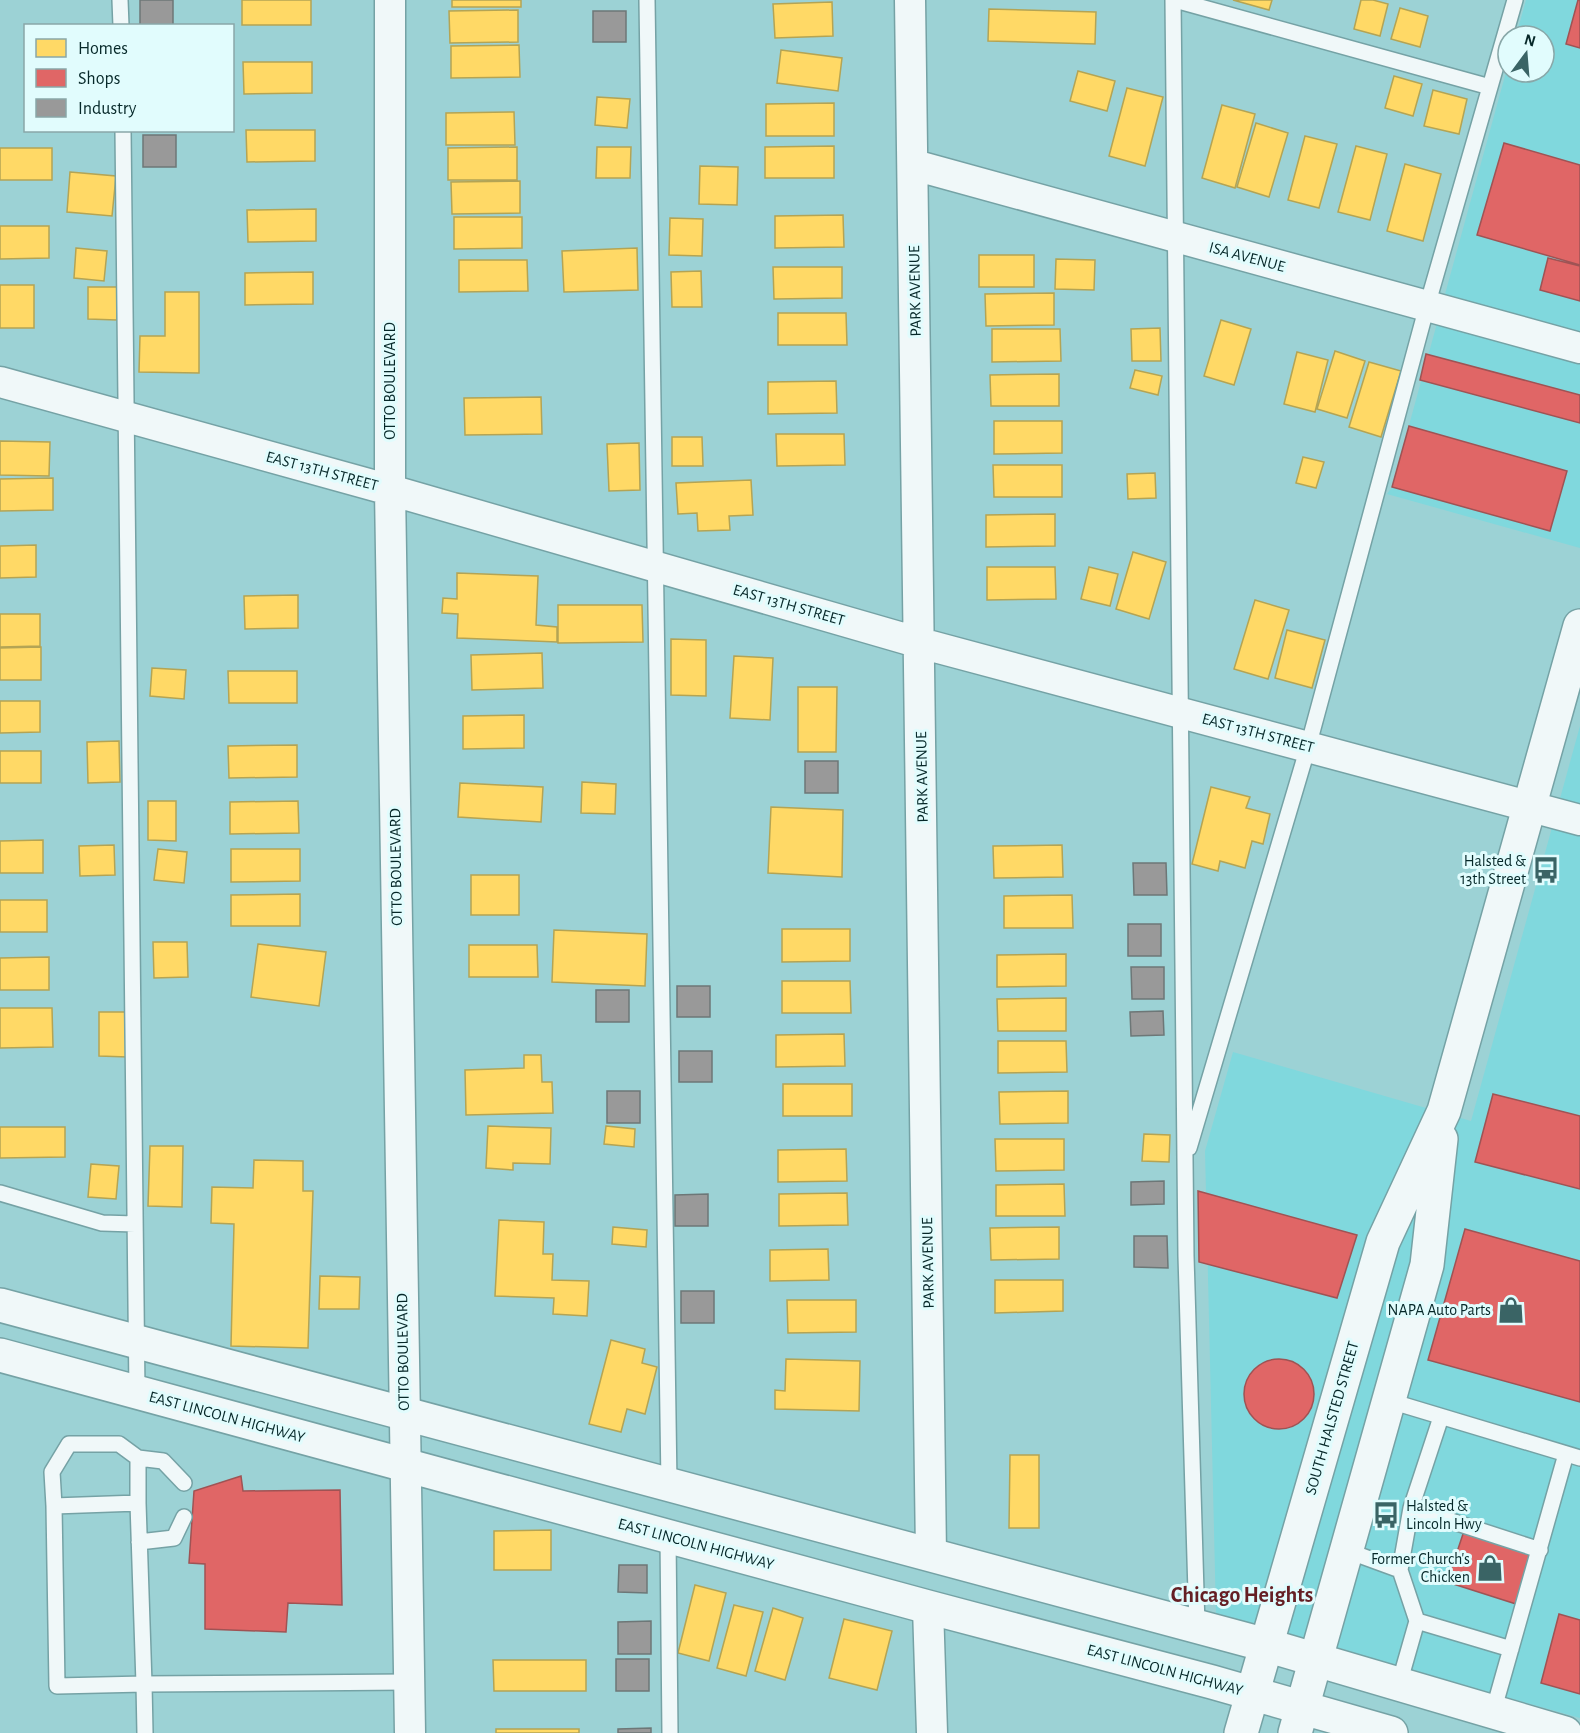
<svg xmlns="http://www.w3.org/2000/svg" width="1580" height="1733" viewBox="0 0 1580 1733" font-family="'Alegreya Sans',sans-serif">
	<rect width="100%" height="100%" fill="#9cd2d5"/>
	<!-- built -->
	<path fill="#80d8dd" d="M1526,0h54v548l-193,-54 5,-7 116,-422v7h36v-36h-28z
		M1580,726v992l-364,-103 -11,-464 28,-99 238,69z"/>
	<!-- homes -->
	<path fill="#ffd966" stroke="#b4a454" stroke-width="1.5" d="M242,0h69v25h-69z
		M452,0h69v7h-69z
		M1233,0h39l-3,10z
		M1361,0h12l15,4 -8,32 -26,-7z
		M832,2l1,34 -58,2 -2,-34z
		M1400,8l28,8 -8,31 -29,-8z
		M989,9l107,3 -1,32 -107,-3z
		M518,10v32l-68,1 -1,-32z
		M519,45l1,32 -69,1v-32z
		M781,50l61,8 -4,33 -61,-8z
		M243,62h69v31l-68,1z
		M1078,71l37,10 -8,30 -37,-10z
		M1394,76l28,8 -9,32 -28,-8z
		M1127,88l36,9 -18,69 -36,-10z
		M1433,90l34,9 -8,35 -35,-8z
		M597,97l33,2 -3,29 -32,-3z
		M834,103v33h-68v-32z
		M1222,105l33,9 -20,74 -33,-10z
		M514,112l1,33h-69v-32z
		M1256,123l32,10 -19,64 -32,-10z
		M246,130h69v31l-68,1z
		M1305,136l32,8 -18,64 -31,-8z
		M834,146v32h-69v-31z
		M1356,146l31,8 -17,66 -32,-8z
		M517,147v33h-69v-32z
		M597,147h34l-1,31h-34z
		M0,148h52v32h-52z
		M1405,164l36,10 -18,67 -36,-10z
		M700,166l38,1 -1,38 -38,-1z
		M70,172l46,4 -4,40 -45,-4z
		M520,181v32l-68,1 -1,-32z
		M316,209v32l-68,1 -1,-32z
		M843,215l1,32 -69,1v-32z
		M454,217h68v31l-68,1z
		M670,218l33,1 -1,37 -33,-1z
		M0,226h49v32l-49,1z
		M76,248l31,3 -3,30 -30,-3z
		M637,248l1,42 -74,2 -2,-41z
		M979,255h55v32h-55z
		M1056,259l39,1 -1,30 -39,-1z
		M459,260h68l1,31 -69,1z
		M773,267h69v31l-68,1z
		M701,271l1,36h-30l-1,-35z
		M313,272v32l-68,1v-32z
		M0,285h34v43h-34z
		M88,287h29v33l-29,-1z
		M165,292h34v81l-60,-1 1,-36h25z
		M1054,293v32l-68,1 -1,-32z
		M778,313h68l1,32h-69z
		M1221,320l30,9 -17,56 -30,-9z
		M1160,328l1,33h-29l-1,-32z
		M992,329h68l1,32 -69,1z
		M1335,351l30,10 -18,57 -30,-9z
		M1297,352l31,8 -13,52 -31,-8z
		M1369,362l32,9 -20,66 -32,-10z
		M1135,370l27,6 -4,19 -28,-7z
		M1059,374v32h-68l-1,-31z
		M836,381l1,32 -69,1v-32z
		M541,397l1,37 -77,1 -1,-37z
		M994,421h68v32l-68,1z
		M776,434h68l1,31 -68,1z
		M672,437h30l1,29h-31z
		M0,441l50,1 -1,34 -49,-1z
		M639,443l1,47 -31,1 -2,-47z
		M1303,457l21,5 -8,26 -20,-5z
		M993,465h69v32h-68z
		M1155,473l1,25 -28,1 -1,-25z
		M53,478v32l-53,1v-32z
		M751,480l2,35 -24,1 1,14 -32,1 -1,-18 -19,1 -2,-31z
		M1055,514v32l-69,1v-32z
		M36,545v32l-36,1v-32z
		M1133,552l33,10 -17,57 -33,-10z
		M987,567h68l1,32 -69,1z
		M1089,567l29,7 -8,32 -29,-7z
		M457,573l81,3 -2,49 21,2v15l-100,-4 1,-24 -16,-1 1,-15 14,1z
		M298,595v33l-53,1 -1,-33z
		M1255,600l34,10 -21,69 -34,-10z
		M558,605h84l1,37 -85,1z
		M0,614h40v32l-40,1z
		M1287,630l38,10 -13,48 -37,-10z
		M671,639l35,1v56l-35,-1z
		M41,647v33h-41v-32z
		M542,653l1,35 -71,2 -1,-35z
		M734,656l39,2 -3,62 -40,-2z
		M152,668l34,2 -2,29 -34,-3z
		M228,671h69v32h-68z
		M798,687h39l-1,65h-38z
		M0,701h40v31l-40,1z
		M524,715v33l-61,1v-33z
		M119,741l1,41 -32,1 -1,-41z
		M297,745v32l-68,1 -1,-32z
		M0,751h41v32h-41z
		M582,782l34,2 -1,30 -34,-1z
		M460,783l83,4 -2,35 -83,-5z
		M1211,787l39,10 -4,11 24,6 -7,30 -11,-3 -7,27 -25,-7 -2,10 -26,-7z
		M148,801h28v40l-28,-1z
		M298,801l1,32 -69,1v-32z
		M771,807l72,3 -1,67 -74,-4z
		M43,840v33h-43v-32z
		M114,845l1,30 -35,1 -1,-30z
		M1062,845l1,32 -69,1 -1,-32z
		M158,849l29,3 -3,31 -30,-3z
		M231,849h69v32l-69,1z
		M471,875h48v40h-48z
		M300,894v32h-69v-31z
		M1072,895l1,33h-69v-32z
		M0,900h47v32h-47z
		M782,929h68v32l-68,1z
		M554,930l93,4 -2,52 -93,-4z
		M153,942h34l1,35 -34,1z
		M258,944l68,8 -7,54 -68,-9z
		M469,945h68l1,32h-69z
		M1066,954v32l-69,1v-32z
		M49,957v33h-49v-32z
		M782,981h68l1,32h-69z
		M1066,998v33h-68l-1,-32z
		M0,1008h52l1,39 -53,1z
		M99,1012h30l-1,45 -29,-1z
		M844,1034l1,32 -69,1v-32z
		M998,1041h68l1,31 -69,1z
		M524,1055h17l1,27h10l1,31 -87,2 -1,-45 59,-2z
		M783,1084h69v32h-69z
		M1068,1091v32l-68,1 -1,-32z
		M488,1126l63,2 -1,36 -37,-1v7l-27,-2z
		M606,1126l29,3 -1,18 -30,-3z
		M0,1127h65v30l-65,1z
		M1144,1134l26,1 -1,27 -27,-1z
		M995,1139h69v31l-68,1z
		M150,1146h33l-1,61 -34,-1z
		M846,1149l1,32 -69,1v-32z
		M254,1160l49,1v30h10l-5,157 -77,-2 3,-122 -23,-1 1,-36 41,1z
		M91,1164l28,2 -3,33 -28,-2z
		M1064,1184l1,32h-69v-31z
		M847,1193l1,32 -69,1v-32z
		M499,1220l45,2 -1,32h10l-1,26 37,1 -2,35 -34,-2 1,-16 -59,-2z
		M613,1227l34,3 -1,17 -34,-3z
		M1059,1227v32l-68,1 -1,-32z
		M828,1249l1,31 -59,1v-31z
		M320,1276l40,1 -1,32h-40z
		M995,1280h68v31l-68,2z
		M787,1300h69v32l-68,1z
		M611,1340l34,9 -3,14 15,4 -12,47 -18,-5 -6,23 -32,-8z
		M786,1359l74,2 -1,50 -84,-2v-19l10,1z
		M1010,1455h29v73h-30z
		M551,1530v40h-57v-39z
		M695,1585l31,8 -17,68 -31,-8z
		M734,1605l29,7 -17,64 -29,-8z
		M773,1608l30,10 -18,62 -30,-9z
		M844,1619l48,12 -15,59 -48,-12z
		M493,1660h93v31h-92z
		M496,1729h83v4h-83z"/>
	<!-- shops -->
	<path fill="#e06666" stroke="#9f5354" stroke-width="1.5" d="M1578,0h2v48l-14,-4z
		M1504,143l76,22v100l-103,-30z
		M1548,258l32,8v35l-40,-11z
		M1426,354l154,41v28l-160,-43z
		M1409,426l158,45 -17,60 -158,-44z
		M1493,1094l87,22v73l-105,-27z
		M1198,1191l159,44 -20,63 -138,-36z
		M1465,1229l115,32v141l-152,-42z
		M1244 1394a35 35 0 1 1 70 0a35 35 0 1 1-70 0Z
		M241,1476l2,15 97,-1 2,115 -54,-2 -2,29 -81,-3v-65l-16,-1 5,-72z
		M1464,1531l68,22 -16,51 -69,-22z
		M1559,1614l21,6v74l-39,-11z"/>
	<!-- industry -->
	<path fill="#999" stroke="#6d7777" stroke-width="1.5" d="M140,0h33v26h-33z
		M593,11h33v31h-33z
		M143,135h33v32h-33z
		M805,761h33v32h-33z
		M1133,863h33l1,32h-33z
		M1128,924h33v32h-33z
		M1131,967h33v32h-32z
		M677,986h33v31h-33z
		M596,990h33v32h-33z
		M1163,1011l1,24 -33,1 -1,-24z
		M679,1051h33v31h-33z
		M607,1091h33v32h-33z
		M1164,1181v23l-33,1v-23z
		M708,1194v32h-33v-31z
		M1134,1236h33l1,32 -34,-1z
		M681,1291h33v32h-33z
		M619,1565h28v28l-29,-1z
		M651,1621v33h-33v-32z
		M616,1659h33v32h-33z
		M651,1728v5h-33v-4z"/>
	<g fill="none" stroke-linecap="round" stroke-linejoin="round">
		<defs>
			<path id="lane" d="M120,0l1,26
				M647,0l22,1484
				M1173,0l13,1256 11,370
				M1175,0l315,87
				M123,130l14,1262
				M1189,1148l119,-401 119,-441 88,-306
				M0,1193l102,30 33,1
				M1390,1401l190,57
				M138,1458l25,3 21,22
				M138,1503l6,181 -87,2 -3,-180z
				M54,1506l-2,-34 17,-28h50l19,14v45
				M1411,1508l129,42
				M668,1537l2,196
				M139,1542l35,-4 10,-21
				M1348,1551l52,19 11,-62 30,-91
				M1400,1570l17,51 94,28
				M1399,1684l18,-63
				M1493,1712l73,-258
				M145,1733l-1,-49 265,-2"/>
			<path id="street" d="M390,0v490l20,1243
				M910,0l21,1555
				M914,165l666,183
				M0,382l390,108 530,153 660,177
				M928,1607l4,126"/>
			<path id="secondary" d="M1241,1733l142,-491 61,-131 136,-485
				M1295,1733l132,-468 14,-126"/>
			<path id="primary" d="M0,1305l1266,340 299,88
				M0,1355l928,252 284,75 179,51"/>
		</defs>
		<!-- lane casing -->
		<use href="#lane" stroke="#75a2a5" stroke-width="18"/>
		<!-- street casing -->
		<use href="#street" stroke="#75a2a5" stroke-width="33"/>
		<!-- secondary casing -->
		<use href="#secondary" stroke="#75a2a5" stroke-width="36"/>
		<!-- primary casing -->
		<use href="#primary" stroke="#75a2a5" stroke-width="36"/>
		<!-- lane -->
		<use href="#lane" stroke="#f0f8f9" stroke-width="15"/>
		<!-- street -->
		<use href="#street" stroke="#f0f8f9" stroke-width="30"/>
		<!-- secondary -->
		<use href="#secondary" stroke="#f0f8f9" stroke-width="33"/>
		<!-- primary -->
		<use href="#primary" stroke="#f0f8f9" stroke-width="33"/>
	</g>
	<!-- icons -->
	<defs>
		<symbol id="bus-bare" viewBox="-9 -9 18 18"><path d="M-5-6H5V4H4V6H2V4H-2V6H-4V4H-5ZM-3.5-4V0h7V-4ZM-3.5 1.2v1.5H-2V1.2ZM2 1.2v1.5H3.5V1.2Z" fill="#3a6465" stroke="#e1fcfd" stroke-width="2.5" paint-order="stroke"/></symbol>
		<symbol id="shop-bare" viewBox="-9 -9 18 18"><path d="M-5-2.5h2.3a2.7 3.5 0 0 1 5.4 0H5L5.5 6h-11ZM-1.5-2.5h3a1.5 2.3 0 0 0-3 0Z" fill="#3a6465" stroke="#e1fcfd" stroke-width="2.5" paint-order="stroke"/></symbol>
	</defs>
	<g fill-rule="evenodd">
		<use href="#bus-bare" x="1527" y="851" width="38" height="38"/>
		<use href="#shop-bare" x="1492" y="1291" width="38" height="38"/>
		<use href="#bus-bare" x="1367" y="1496" width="38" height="38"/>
		<use href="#shop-bare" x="1471" y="1549" width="38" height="38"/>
	</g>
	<g text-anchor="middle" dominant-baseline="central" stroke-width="6" stroke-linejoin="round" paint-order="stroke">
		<!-- street labels -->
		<g font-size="16" fill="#062829" stroke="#e1fcfd">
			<text transform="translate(1247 257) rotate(15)">ISA AVENUE</text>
			<text transform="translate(915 291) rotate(-91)">PARK AVENUE</text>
			<text transform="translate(390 381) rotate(-90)">OTTO BOULEVARD</text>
			<text transform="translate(322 471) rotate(15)">EAST 13TH STREET</text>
			<text transform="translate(789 605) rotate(16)">EAST 13TH STREET</text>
			<text transform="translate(1258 733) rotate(15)">EAST 13TH STREET</text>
			<text transform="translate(922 777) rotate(-91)">PARK AVENUE</text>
			<text transform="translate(396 867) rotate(-91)">OTTO BOULEVARD</text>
			<text transform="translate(928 1263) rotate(-91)">PARK AVENUE</text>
			<text transform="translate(403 1352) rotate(-91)">OTTO BOULEVARD</text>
			<text transform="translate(227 1417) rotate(15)">EAST LINCOLN HIGHWAY</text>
			<text transform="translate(1332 1418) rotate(-74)">SOUTH HALSTED STREET</text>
			<text transform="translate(696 1544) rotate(15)">EAST LINCOLN HIGHWAY</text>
			<text transform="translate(1165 1670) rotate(15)">EAST LINCOLN HIGHWAY</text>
		</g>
		<!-- poi labels -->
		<g font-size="16" fill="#062829" stroke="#e1fcfd" text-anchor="end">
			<text x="1526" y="861">Halsted &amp;<tspan x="1526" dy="18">13th Street</tspan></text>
			<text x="1491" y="1310">NAPA Auto Parts</text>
			<text x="1406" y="1506" text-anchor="start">Halsted &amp;<tspan x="1406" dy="18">Lincoln Hwy</tspan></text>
			<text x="1470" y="1559">Former Church's<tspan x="1470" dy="18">Chicken</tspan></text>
		</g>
		<!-- district labels -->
		<g font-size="22" font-weight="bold" fill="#651f24" stroke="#e1fcfd">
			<text x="1242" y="1595">Chicago Heights</text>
		</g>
	</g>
	<!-- legend -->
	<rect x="24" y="24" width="210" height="108" fill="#e1fcfd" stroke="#89a7a8" stroke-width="1.5"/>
	<rect x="36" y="39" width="30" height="18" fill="#ffd966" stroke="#89a7a8" stroke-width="1.5"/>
	<text x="78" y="54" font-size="18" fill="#062829">Homes</text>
	<rect x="36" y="69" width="30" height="18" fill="#e06666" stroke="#89a7a8" stroke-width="1.5"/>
	<text x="78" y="84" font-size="18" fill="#062829">Shops</text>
	<rect x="36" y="99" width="30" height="18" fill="#999999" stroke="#89a7a8" stroke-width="1.5"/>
	<text x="78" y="114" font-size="18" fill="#062829">Industry</text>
	<!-- north arrow -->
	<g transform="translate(1526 54) rotate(16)"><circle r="28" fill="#e1fcfd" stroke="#89a7a8" stroke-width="1.5"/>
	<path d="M0-4.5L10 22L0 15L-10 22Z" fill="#3a6465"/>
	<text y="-9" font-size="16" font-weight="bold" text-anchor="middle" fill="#062829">N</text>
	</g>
</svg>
